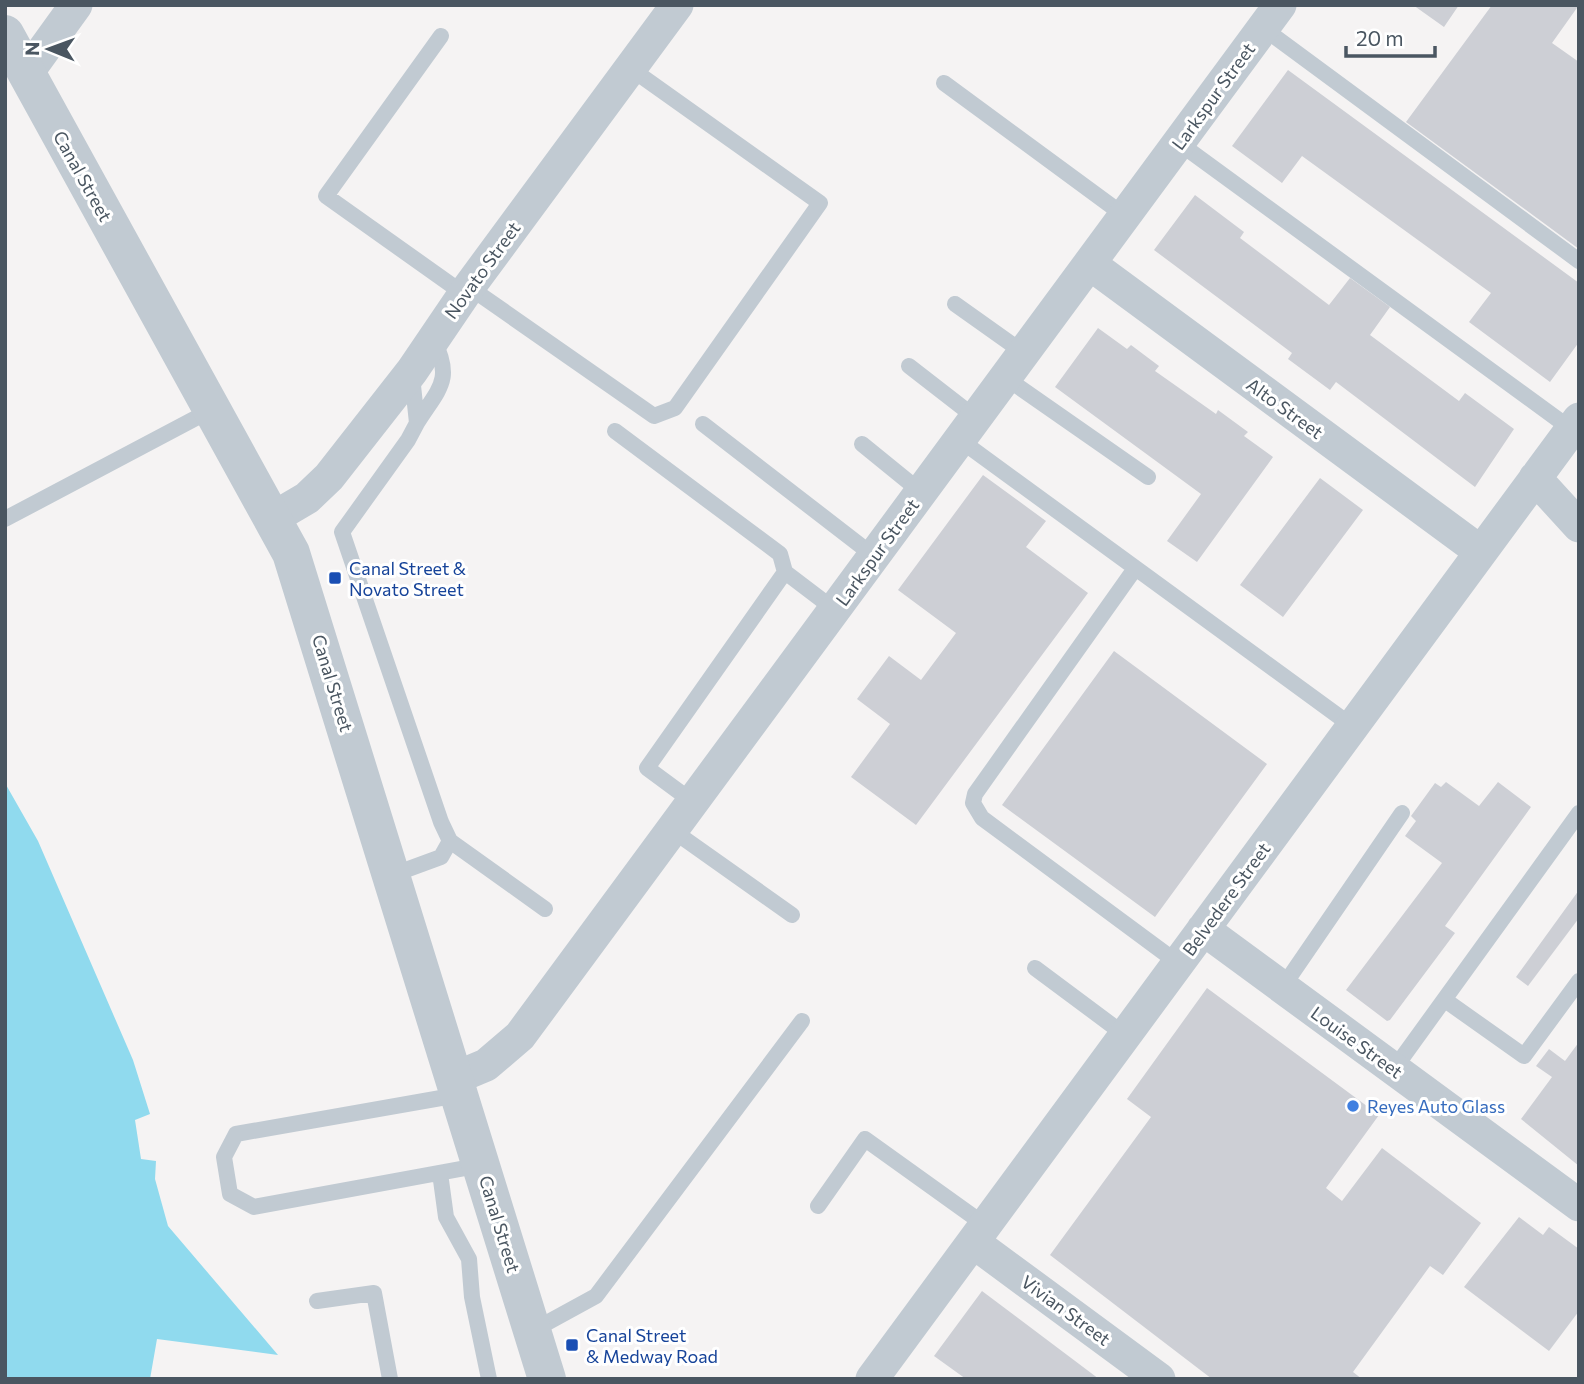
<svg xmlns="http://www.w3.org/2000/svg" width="1584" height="1384" viewBox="0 0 1584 1384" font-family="Commissioner,sans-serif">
	<rect width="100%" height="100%" fill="#f5f3f3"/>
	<!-- water -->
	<path fill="#90daee" d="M5,783l33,58 95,219 17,54 -15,6 6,39 15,2 -1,18 13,47 110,129 -121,-16 -7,40h-145z"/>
	<!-- building -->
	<path fill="#cdcfd5" d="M1413,5h46l-15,22z
		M1492,5h87l-27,38 27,19v187l-173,-127z
		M1288,70l291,213v59l-29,40 -81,-60 22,-29 -189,-137 -20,27 -50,-37z
		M1195,195l49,37 -4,6 89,67 21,-27 40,29 -20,28 89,66 6,-8 49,36 -39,58 -139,-105 -6,8 -42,-31 4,-6 -138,-103z
		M1098,328l29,21 4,-4 28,21 -4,5 61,43 2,-4 30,22 -4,4 29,21 -76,105 -30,-21 34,-47 -146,-107z
		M983,475l63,46 -20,26 62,46 -172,232 -65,-48 39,-53 -33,-25 32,-43 32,24 35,-47 -58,-43z
		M1320,478l43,32 -80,107 -43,-32z
		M1114,651l153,113 -112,153 -153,-112z
		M1446,782l33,24 19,-24 33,25 -86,119 10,7 -65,87 -3,1 -41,-31 96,-127 -37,-27 11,-15 -5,-5 24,-33 6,4z
		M1579,890v28l-51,68 -12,-9z
		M1207,988l172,127 -53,73 16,13 40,-53 99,75 -38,52 -13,-9 -77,106 9,7h-150l-162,-124 101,-138 -24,-18z
		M1579,1042v124l-58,-47 31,-42 -16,-11 13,-17 16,12z
		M1519,1217l24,18 6,-8 30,22v62l-30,40 -85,-64z
		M982,1291l117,88h-133l-32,-23z"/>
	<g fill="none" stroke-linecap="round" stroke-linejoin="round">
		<!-- service -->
		<path stroke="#c1cad2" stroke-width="16" d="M1263,28l316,233
			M441,36l-115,160 138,98
			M944,83l181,133
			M1179,143l392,286
			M469,287l185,129 21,-8 145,-205 -190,-135
			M955,304l69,49
			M909,366l67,52
			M1006,378l142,99
			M417,423c22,-35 37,-43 16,-84
			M703,424l171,132
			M615,431l165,123 5,18
			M960,440l392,286
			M862,444l59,48
			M5,519l208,-110
			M1134,570l-159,224 -2,9 9,15 196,145
			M693,802l-46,-34 138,-196 50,38
			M672,830l120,85
			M450,841l95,68
			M392,875l49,-18 9,-16 -9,-19 -99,-290 66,-92 9,-17 -5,-47
			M1035,968l90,67
			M1282,988l120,-175
			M1445,1000l79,56 55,-75
			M1394,1069l185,-256
			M458,1095l-222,39 -12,23 6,37 24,13 228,-42
			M440,1173l6,44 23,42 3,38 17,82
			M818,1206l47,-67 120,86
			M317,1301l57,-8 16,86
			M532,1331l64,-35 206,-275"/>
		<!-- minor -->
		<path stroke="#c1cad2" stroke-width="33" d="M27,73l49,-68
			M1090,264l391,288
			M1535,478l44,48
			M273,518l34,-20 22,-21 83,-106 57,-84 208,-282
			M1203,929l376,276
			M455,1078l31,-13 34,-29 760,-1031
			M973,1242l186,137
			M872,1379l707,-960"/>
		<!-- tertiary -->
		<path stroke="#c1cad2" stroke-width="38" d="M5,34l286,519 256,826"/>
	</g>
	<!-- markers -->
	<g fill="#1a4fb4" stroke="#fff" stroke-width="2.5">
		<rect x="328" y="571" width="14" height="14" rx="3.5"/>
		<rect x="565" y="1338" width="14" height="14" rx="3.5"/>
	</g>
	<circle fill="#3f7fe0" stroke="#fff" stroke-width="2.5" cx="1353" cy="1106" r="7"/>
	<g text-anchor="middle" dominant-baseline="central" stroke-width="6" stroke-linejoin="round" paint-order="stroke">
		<!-- street labels -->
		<g font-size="18" fill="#4a5661" stroke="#fff">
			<text transform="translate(1213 96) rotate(-54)">Larkspur Street</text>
			<text transform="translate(83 176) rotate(61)">Canal Street</text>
			<text transform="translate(482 270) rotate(-54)">Novato Street</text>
			<text transform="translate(1285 408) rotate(36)">Alto Street</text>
			<text transform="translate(877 552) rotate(-54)">Larkspur Street</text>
			<text transform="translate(333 683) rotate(73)">Canal Street</text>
			<text transform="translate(1226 899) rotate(-54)">Belvedere Street</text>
			<text transform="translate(1357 1042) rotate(36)">Louise Street</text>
			<text transform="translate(500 1224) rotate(73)">Canal Street</text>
			<text transform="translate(1066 1310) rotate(36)">Vivian Street</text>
		</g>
		<!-- transit labels -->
		<g font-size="18" fill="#164399" stroke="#fff" text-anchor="start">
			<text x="349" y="568">Canal Street &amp;<tspan x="349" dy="21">Novato Street</tspan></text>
			<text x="586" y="1335">Canal Street<tspan x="586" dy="21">&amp; Medway Road</tspan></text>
		</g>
		<!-- shop labels -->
		<g font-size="18" fill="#366cbe" stroke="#fff" text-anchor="start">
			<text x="1367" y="1106">Reyes Auto Glass</text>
		</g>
	</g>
	<!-- border -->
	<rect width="1584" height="1384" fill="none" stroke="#4a5661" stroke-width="14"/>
	<!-- north arrow -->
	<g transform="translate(49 49) rotate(271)" stroke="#ffffff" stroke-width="5" paint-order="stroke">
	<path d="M0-5L12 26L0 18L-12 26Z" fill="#4a5661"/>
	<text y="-10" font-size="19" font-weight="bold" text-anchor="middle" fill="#4a5661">N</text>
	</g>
	<!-- scale -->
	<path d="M1346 46v10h89v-10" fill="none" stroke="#4a5661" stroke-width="3.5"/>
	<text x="1356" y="46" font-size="21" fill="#4a5661" stroke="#ffffff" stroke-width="5" paint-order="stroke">20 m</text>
</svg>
